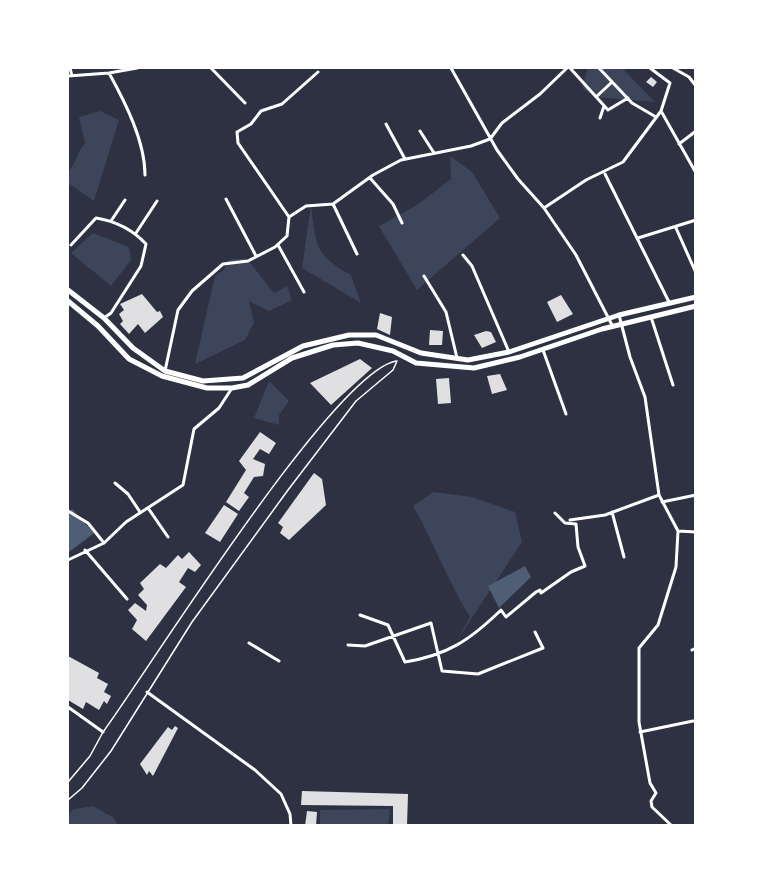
<svg xmlns="http://www.w3.org/2000/svg" width="763" height="893" viewBox="0 0 763 893" font-family="'Roboto Serif',serif">
	<rect width="100%" height="100%" fill="#2d3142"/>
	<!-- green -->
	<path fill="#3c4559" d="M588,68h34l33,34 -60,-5 -13,-9z
		M100,111l19,9 -25,81 -26,-18v-11c8,-8 9,-20 17,-29l-6,-26z
		M450,156l22,16 28,46 -83,72 -38,-64 38,-21 34,-26z
		M311,205c5,39 3,50 40,70l10,28 -59,-35z
		M93,233l36,14 2,13 -20,26 -40,-33z
		M233,259h14l27,34 13,-7 5,14 -23,11 -20,-10 5,22 -9,17 -50,24 20,-88 9,-6 3,-9z
		M269,381l20,20 -10,14v10l-25,-7z
		M433,492l39,5 43,15 7,30 -66,100 14,-25c-22,-35 -36,-74 -57,-111z
		M93,806l21,12 4,7h-50v-11l6,-5z
		M390,809l-2,16h-68v-15z"/>
	<!-- water -->
	<path fill="#4f5d75" d="M72,509l22,24 -26,20v-40z
		M525,566l6,11 -32,31 -11,-22z"/>
	<!-- building -->
	<path fill="#e0e0e3" d="M651,77l6,5 -4,5 -7,-5z
		M142,294l15,18 3,-1 3,6 -18,16 -7,-9 -9,10 -9,-10 3,-3 -4,-7 5,-4 -4,-6z
		M561,295l12,19 -16,8 -10,-20z
		M380,313l12,4 -2,18 -13,-6z
		M430,330l13,1 -1,14h-13z
		M486,331l5,1 5,10 -14,6 -8,-13z
		M360,359l12,9 -41,37 -21,-22z
		M500,374l7,16 -15,4 -5,-18z
		M449,378l2,25 -13,1 -2,-25z
		M260,432l16,11 -7,11 -9,-5 -7,10 12,5 -2,12 -9,1 -10,16 5,4 -10,14 -13,-9 20,-32 -7,-9z
		M314,473l8,6 4,26 -37,35 -9,-7 3,-6 -5,-4z
		M224,505l14,9 -18,28 -15,-9z
		M189,552l12,13 -6,7 -7,-4 -9,14 7,5 -40,54 -14,-12 5,-9 -9,-10 7,-7 11,8 1,-6 -9,-10 6,-6 -4,-6 20,-19 6,4 12,-13 4,4z
		M68,656l31,17 -2,5 11,6 -4,8 7,4 -4,8 -3,-3 -5,9 -13,-8 -3,7 -15,-9z
		M175,726l3,2 -25,48 -4,-5 -2,4 -7,-11 28,-37 4,3z
		M302,791l106,3 -1,32h-14v-20l-92,-1z
		M307,811l10,1 -1,14h-11z"/>
	<g fill="none" stroke-linecap="round" stroke-linejoin="round">
		<!-- service -->
		<path stroke="#fff" stroke-width="1.5" d="M68,782l22,-26 13,-24c47,-64 230,-359 293,-371
			M68,800l14,-12 29,-37 81,-129 96,-132 68,-89 37,-31 4,-9"/>
		<!-- minor -->
		<path stroke="#fff" stroke-width="3" d="M70,68l2,8
			M211,68l34,35
			M451,68l46,82 21,29 26,29 32,47 37,72
			M570,68l38,42 20,-12
			M599,68l33,35 24,14
			M673,68l16,9 7,9
			M109,73c16,29 36,68 36,102
			M68,76l41,-3 28,-5
			M596,97l16,-15
			M661,111l35,62
			M600,118l4,-12
			M386,124l19,35
			M420,131l14,22
			M679,144l17,-13
			M605,174l64,128
			M370,178l23,26 9,19
			M226,199l30,57
			M333,204l24,50
			M544,208l42,-28 37,-18 38,-51 9,-28 -20,-15
			M289,217l-51,-74 -1,-11 14,-8 10,-13 21,-7 36,-32
			M111,221l14,-21
			M676,228l20,45
			M136,233l21,-32
			M638,238l58,-18
			M71,245l25,-27c19,3 36,11 50,26l-5,22 -30,47 -7,5
			M278,245l26,47
			M463,255l9,11 37,86
			M424,276l22,36 11,46
			M619,315l11,42 15,40 14,98 19,36 -2,36 -18,58 -19,23v74l11,61 6,10 -5,8 1,6 20,19
			M651,317l22,68
			M543,350l23,64
			M165,371l13,-61 14,-19 31,-27 25,-3 27,-14 12,-11 2,-19 17,-11 27,-2 40,-29 28,-15 70,-14 19,-7 12,-16 38,-29 27,-26
			M115,483l13,11 12,18
			M662,502l34,-7
			M148,508l20,29
			M68,511l20,12 16,20
			M612,512l12,45
			M570,520l35,-5 54,-20
			M678,531l18,1
			M85,550l42,49
			M68,560l36,-17 22,-21 57,-37 11,-56 25,-21 13,-20
			M360,615l28,10 17,37c43,-7 65,-22 96,-52l5,7 30,-25 4,-2 1,3 30,-21 14,-6 -7,-19 -2,-23 -11,-1 -10,-10
			M249,643l30,18
			M348,645l17,1 66,-23 11,48 36,3 65,-26 -8,-16
			M692,650l4,-2
			M147,692l108,78 26,24 9,20 1,12
			M68,707l35,25
			M640,732l53,-11"/>
		<!-- primary -->
		<path stroke="#fff" stroke-width="5" d="M68,290l36,28 29,30 32,23 38,10 40,-3 60,-32 46,-11h27l45,18 47,7 41,-8 110,-37 77,-18
			M68,301l30,25 31,33 33,17 45,12h25l16,-3 44,-27 41,-13 25,-2 35,8 23,12 58,5 46,-11 82,-28 94,-23"/>
	</g>
	<!-- border -->
	<rect width="763" height="893" fill="none" stroke="#ffffff" stroke-width="138"/>
</svg>
